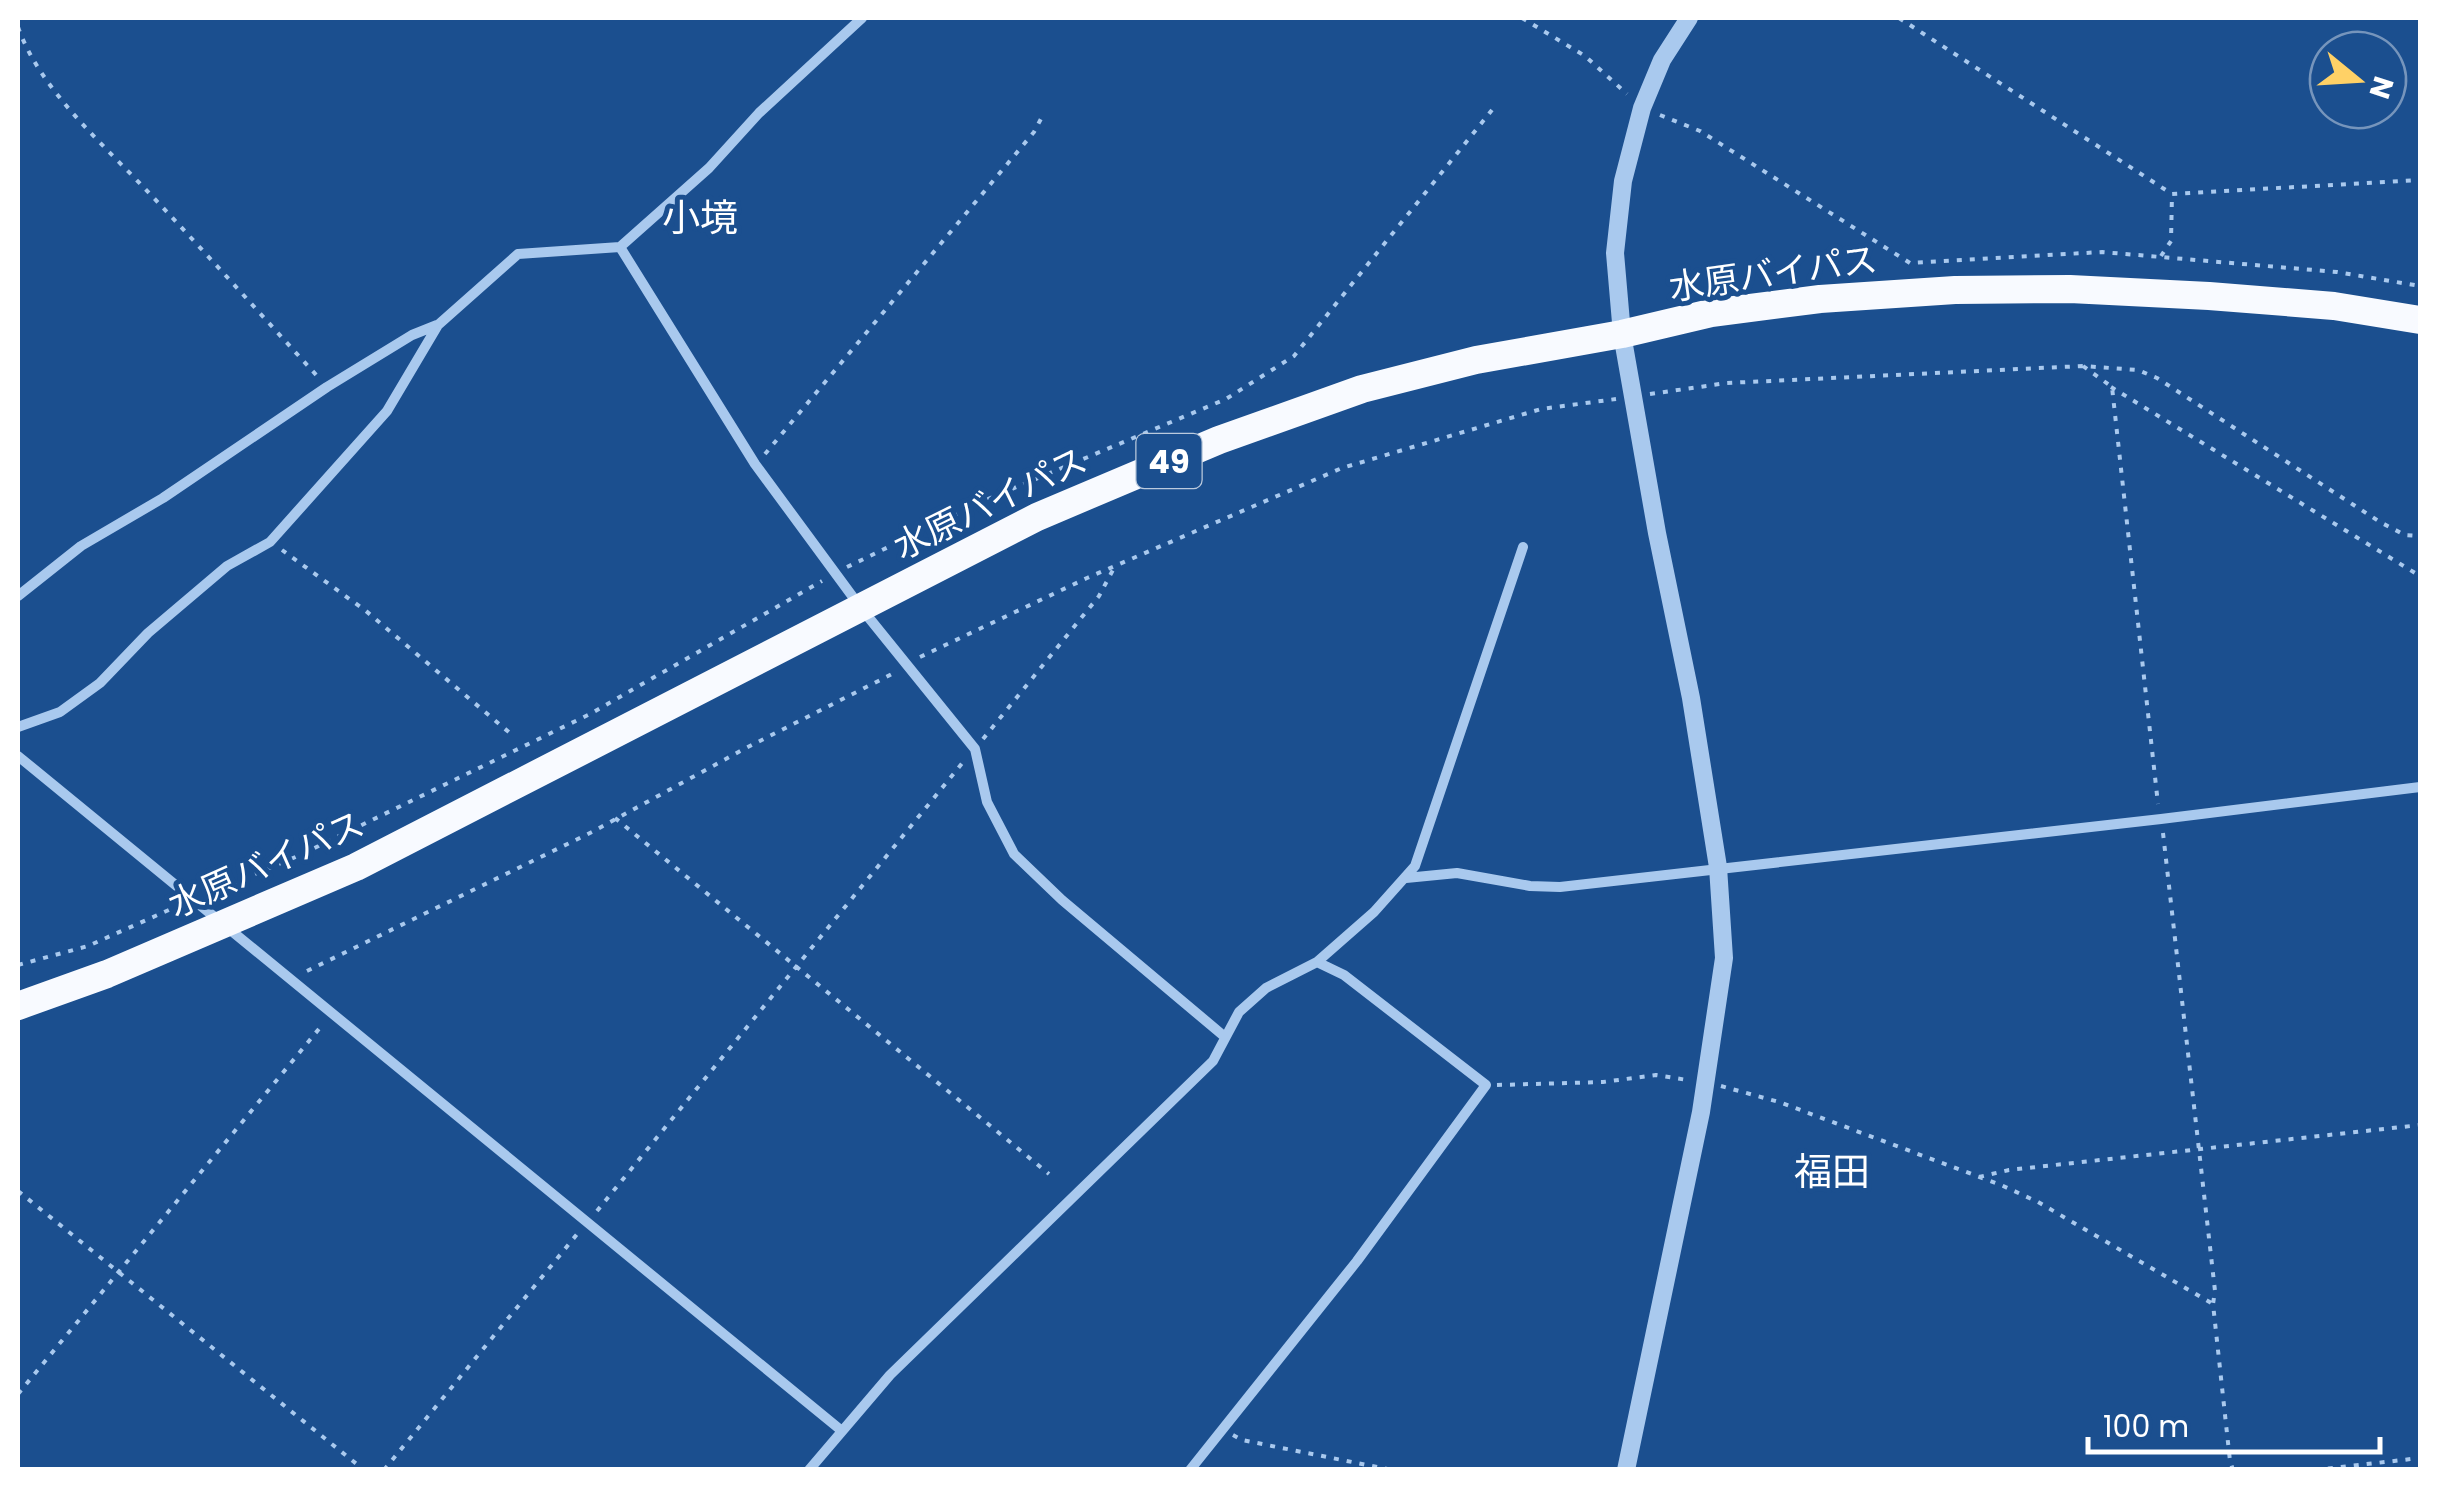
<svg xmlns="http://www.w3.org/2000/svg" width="2438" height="1487" viewBox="0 0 2438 1487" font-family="Poppins,'Noto Sans JP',sans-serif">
	<rect width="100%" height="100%" fill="#1b4f8f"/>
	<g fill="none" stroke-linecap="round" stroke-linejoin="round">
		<!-- path -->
		<path stroke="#a9c9ee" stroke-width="4" stroke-dasharray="5 8" stroke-linecap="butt" d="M1522,18l63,38 42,38
			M1899,18l273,176 248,-14
			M18,27c22,63 86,118 131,166 58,61 114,124 170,185
			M1660,115l40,16 210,132 192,-11 235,20 83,14
			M2161,256l10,-15 1,-47
			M2083,366l29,21 46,417
			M2111,387l309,189
			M1650,394l77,-11 356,-17 55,4 19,8 223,144 25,13 15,1
			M765,454l269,-322 9,-17
			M282,550l84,61 145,123
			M847,567l141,-68 238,-100 68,-43 198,-246
			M920,657l167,-79 255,-110 199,-59 75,-10
			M983,739l116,-143 15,-28
			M615,818l434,356
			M2163,833l52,458 -2,13 17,157 3,9
			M207,894l91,-38 292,-142 232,-133
			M18,965l70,-19 92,-41
			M307,971l285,-139 152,-83 152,-77
			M1497,1085l106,-3 53,-7 31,5
			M1721,1086l58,16 222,83 37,17 175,102
			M1979,1177l30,-7 411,-45
			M18,1191l346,279
			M597,1211l367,-450
			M18,1394l305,-370
			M1233,1435l9,5 150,30
			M384,1470l194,-237
			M2315,1470l105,-12"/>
		<!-- minor -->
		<path stroke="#a9c9ee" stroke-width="10" d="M620,247l135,217 106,144 114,141 12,53 27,52 48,46 163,137
			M18,596l63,-50 82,-48 164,-111 85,-52 25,-10
			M18,727l42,-15 40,-29 48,-50 79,-67 43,-24 117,-131 51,-86 80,-71 102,-7 89,-79 50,-55 103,-95
			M18,756l824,675
			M1406,878l51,-5 73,13 30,1 601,-68 259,-32
			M809,1470l81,-95 323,-314 26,-49 27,-24 51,-26 57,-50 41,-46 108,-319
			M1190,1470l167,-209 129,-176 -142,-110 -27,-13"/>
		<!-- tertiary -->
		<path stroke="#a9c9ee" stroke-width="18" d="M1626,1470l75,-358 23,-154 -6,-91 -27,-169 -34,-165 -35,-199 -7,-81 8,-72 19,-73 20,-48 27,-42"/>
		<!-- trunk -->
		<path stroke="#f8faff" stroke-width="28" d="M18,1006l89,-32 249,-107 681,-350 182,-77 143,-51 114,-29 146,-26 89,-21 109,-14 135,-9 115,-1 139,7 125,10 86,14"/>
	</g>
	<g text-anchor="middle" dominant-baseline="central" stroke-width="10" stroke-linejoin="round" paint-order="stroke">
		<!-- shield labels -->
		<rect fill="#1b4f8f" stroke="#bbcadd" stroke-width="2.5" x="1136.5" y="434" width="65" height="54" rx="8"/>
		<g font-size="32" font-weight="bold" fill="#fff">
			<text x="1169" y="461">49</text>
		</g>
		<!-- street labels -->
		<g font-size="35" fill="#fff" stroke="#1b4f8f">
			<text transform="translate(1773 273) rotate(-8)">水原バイパス</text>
			<text transform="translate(990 503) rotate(-26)">水原バイパス</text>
			<text transform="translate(266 864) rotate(-24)">水原バイパス</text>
		</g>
		<!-- neighbourhood labels -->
		<g font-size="38" fill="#fff" stroke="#1b4f8f">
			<text x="700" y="217">小境</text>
			<text x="1832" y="1171">福田</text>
		</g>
	</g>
	<!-- border -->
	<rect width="2438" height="1487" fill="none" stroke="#ffffff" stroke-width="40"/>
	<!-- north arrow -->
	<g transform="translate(2358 80) rotate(108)"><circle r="48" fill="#1b4f8f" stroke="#7695bc" stroke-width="2.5"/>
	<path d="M0-8L18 38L0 25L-18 38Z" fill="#ffd166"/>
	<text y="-15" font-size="28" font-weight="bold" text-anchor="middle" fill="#ffffff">N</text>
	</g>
	<!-- scale -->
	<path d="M2088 1437v15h292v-15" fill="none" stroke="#ffffff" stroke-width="5"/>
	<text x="2103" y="1437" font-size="30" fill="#ffffff" stroke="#1b4f8f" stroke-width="8" paint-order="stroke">100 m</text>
</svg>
